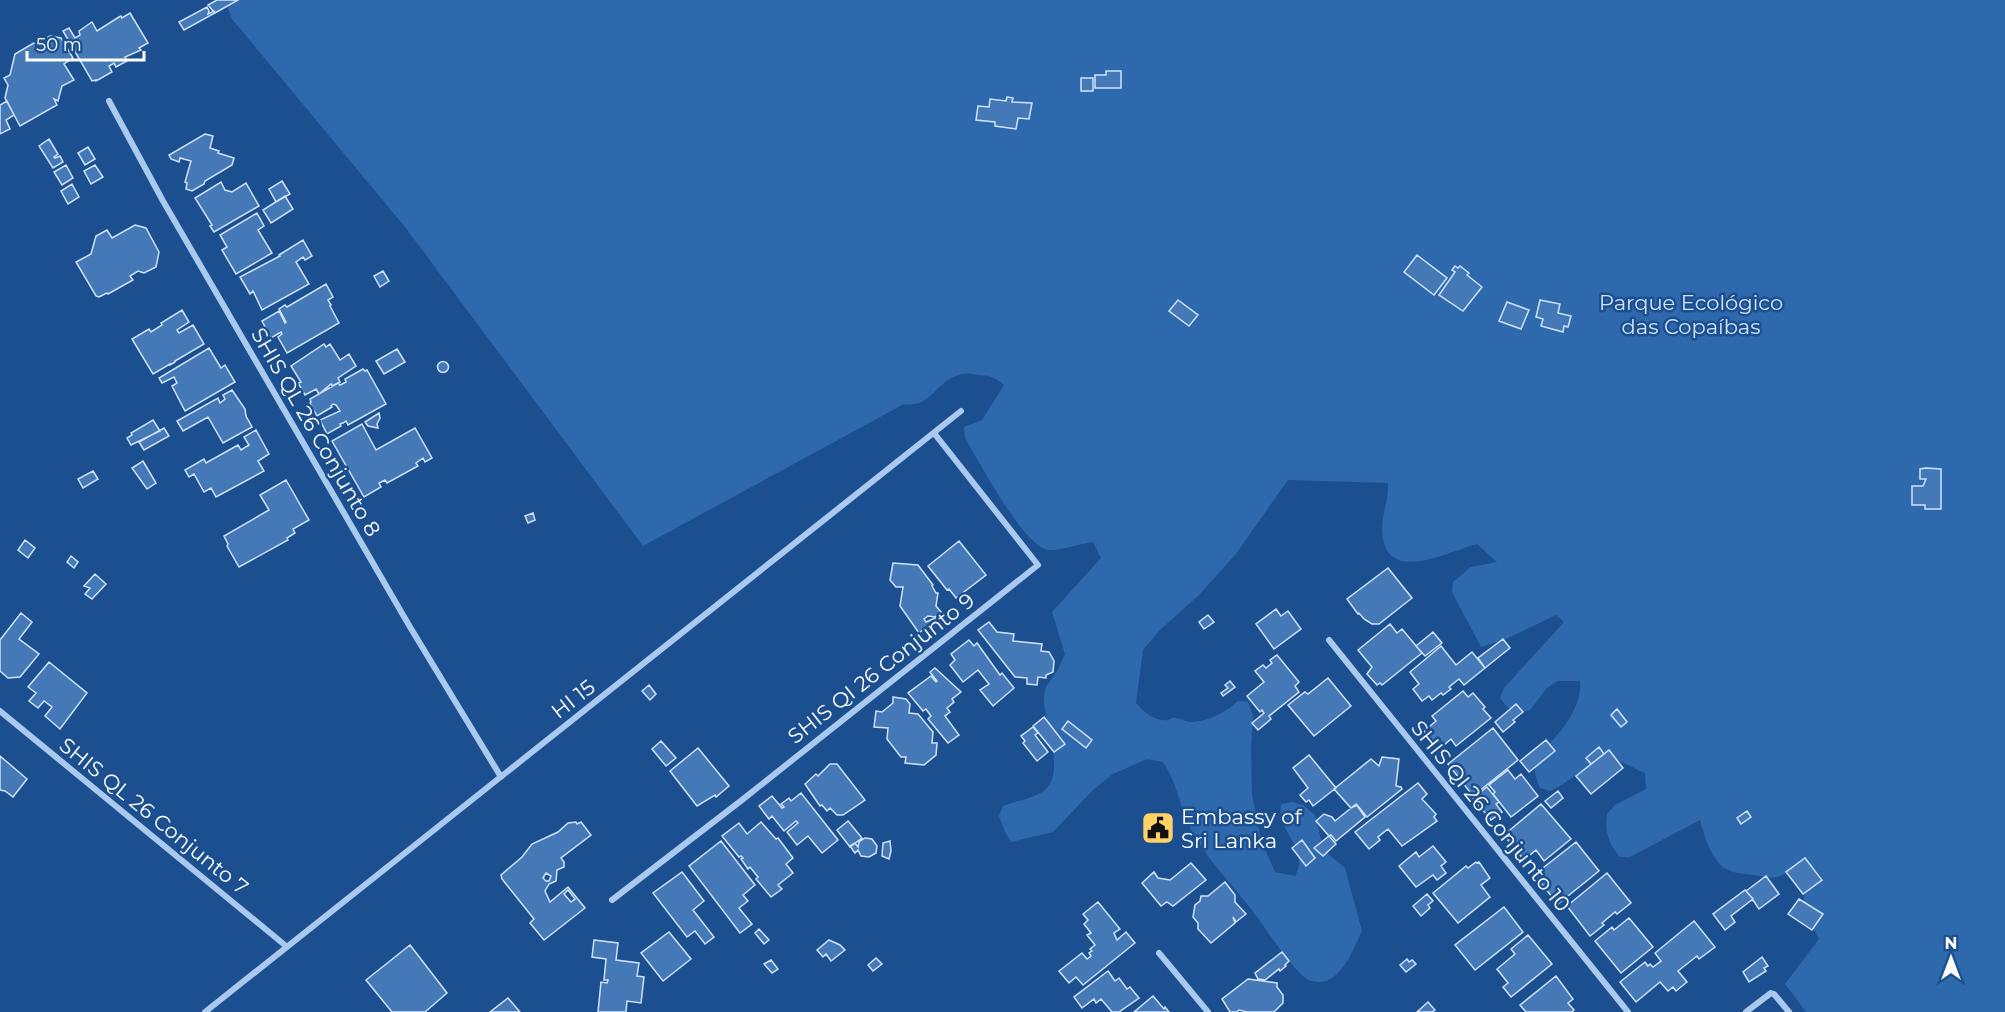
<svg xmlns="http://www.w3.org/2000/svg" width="2005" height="1012" viewBox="0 0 2005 1012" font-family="Montserrat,sans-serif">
	<rect width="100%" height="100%" fill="#1b4f8f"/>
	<!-- green -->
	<path fill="#2e69ad" d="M225,0h1780v1012h-199l-21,-28 34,-45c-8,-17 -20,-31 -13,-51l17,-8c-16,-29 -27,-9 -46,-3 -8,2 -16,-1 -24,-2 -8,-1 -20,-2 -27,-6 -15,-9 -22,-34 -26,-49l-70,37h-10c-12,-13 -15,-26 -13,-43l8,-9 31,-16 -1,-16c-10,-4 -21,-11 -31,-13 -20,-4 -46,24 -64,31l-10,-3c-3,-7 -6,-15 -5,-23 2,-10 9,-16 16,-23 15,-16 31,-38 29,-61h-22l-11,7 -17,22 -11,3 -12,-6 -7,-9 4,-10 60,-66 -8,-7 -50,24 -25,8 -29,-55 1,-10 18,-15 26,-5 -20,-18c-30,8 -94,43 -95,-15 0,-15 7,-31 6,-46l-100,-3 -53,75 -36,40 -39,35 -17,20 -7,53c8,9 19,19 32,17 1,0 3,-2 4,-2 6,-1 13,4 19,4 16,0 36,-10 47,-21l10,1 5,13 -2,33 1,47 9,45 14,32 20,4c16,-29 -19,-42 -14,-72l11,-2 11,3 12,10 7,28 6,11 17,14 17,63c-8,17 -20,50 -42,51 -1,0 -9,-1 -10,-1 -15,-7 -44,-52 -55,-67 -22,-29 -49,-55 -66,-88 -10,-21 -12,-44 -26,-64l-16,-3 -34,15 -19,15 -41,43 -42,10 -6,-10 -6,-16 4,-10c12,-5 28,-7 39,-14 27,-17 0,-72 2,-97 1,-10 8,-16 13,-24 3,-5 5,-11 8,-17l-13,-42 49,-54 -8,-16c-10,1 -37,10 -45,8 -25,-4 -69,-89 -83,-112l-1,-11 18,-7 22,-35c-8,-7 -15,-10 -26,-10 -6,-1 -13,-2 -19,0 -24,7 -29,34 -55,29l-261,142 -238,-319 -173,-208z"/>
	<!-- building -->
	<path fill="#4478b7" stroke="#cfe3fa" stroke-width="1.5" fill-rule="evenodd" d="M217,0h21l-23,13 -7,-8z
		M207,7l2,4 -1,3 6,-3 1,2 -31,17 -5,-8z
		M130,13l18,30 -9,5 2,2 -16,7 2,4 -11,6 -2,-4 -5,3 3,6 -16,9v-1l-4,1 -29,-50 6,-3 6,10 5,-3 -1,-4 13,-9 5,9 22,-14 2,-1 1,2z
		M50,36l11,2 12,20 -9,6 10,16 -12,6 -4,15 -4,-2 3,6 -37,21 -15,-28 3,-13 -4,-7 6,-3 5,-21 29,-17 1,2z
		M1106,71h15v17h-26v-13h11z
		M1081,78h12v13h-12z
		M1007,97l6,1 -1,4 20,1 -3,16 -11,-1 -2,11 -21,-3v-4l-19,-2 2,-14 11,1 1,-8 16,2z
		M7,101l7,14 -8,5 4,9 -10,5v-29z
		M205,134l8,2 -3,12 9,3 -1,2 16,5 -2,7 -27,16 -1,3 -12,7 -6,-2 1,-6 -2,-1 6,-21 -11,-3 -1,4 -8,-3 -2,-4z
		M49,139l9,15 -4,3 1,1 5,-2 3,6 -10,6 -14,-22z
		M88,147l7,12 -10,6 -7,-12z
		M66,165l7,13 -11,7 -8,-13z
		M95,165l8,12 -12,7 -7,-13z
		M282,181l8,13 -14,8 -7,-13z
		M221,182l4,8 7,2 14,-9 13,23 -45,26 -4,-6 2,-1 -17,-27z
		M72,184l7,13 -11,7 -7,-13z
		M285,196l8,13 -22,14 -8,-13z
		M257,213l7,13 -6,4 14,23 -36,21 -14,-24 5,-3 -7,-12z
		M135,225l11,3 13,24 -3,15 -12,6 -6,-2 -8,5 3,4 -25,14 -1,-1 -8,4 -3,-1 -20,-34 15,-8 5,-18 11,-6 5,8z
		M303,240l9,16 -7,4 -2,-3 -7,5 13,22 -47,26 -9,-19 -3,3 -10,-17 40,-21 -1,-1z
		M1417,255l30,23 -13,17 -30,-23z
		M1455,266l3,2 2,-2 9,7 -2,2 15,12 -19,24 -24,-16 16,-23 -3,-2z
		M383,271l6,10 -9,6 -6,-11z
		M326,284l7,13 -5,3 3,5 -1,1 9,17 -52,30 -9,-16 4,-3 -1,-2 -10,6 -9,-17 17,-10 6,12 1,-1 -7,-13 6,-4 2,2z
		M1178,300l20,15 -9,11 -20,-15z
		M1540,300l20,4 -2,9 13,3 -3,11 -4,-1 -1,6 -22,-6 2,-7 -7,-2z
		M1507,302l22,8 -8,19 -22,-8z
		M182,310l7,12 -12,8 2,3 14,-8 11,19 -29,17v1l-5,3v-1l-17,10 -21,-35 17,-10 2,3 11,-7 -1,-2z
		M324,344l2,3 4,-3 10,16 9,-6 7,12 -18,12 2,4 -8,4 -1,-2 -12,10 -3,-5 -11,6 -7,-12 3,-1 -10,-16z
		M209,348l12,20 4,-3 10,17 -50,29 -13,-25 5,-3 -3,-6 -12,6 -3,-5z
		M397,349l8,13 -21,12 -8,-13z
		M437.5 367a5.5 5.5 0 1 1 11 0a5.5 5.5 0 1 1-11 0Z
		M363,369l2,2 2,-1 19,34 -38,21 -2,-4 -3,2 -3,1 1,2 -14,8 -7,-14 20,-9 -4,-6 -3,-1 -2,2 1,1 -15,9 -7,-13 1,-1 -1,-3 28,-16 2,2 6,-3 -1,-3z
		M232,390l13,19 1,7 6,11 -29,16 -15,-26 -25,14 -6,-10 41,-23 2,5 5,-4 -2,-4z
		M379,413l1,5 -3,6 1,4 -10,-2 -3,-4z
		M153,420l7,11 -29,14 -4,-7 5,-3 -1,-2z
		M362,424l14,26 39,-22 17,30 -7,4 -2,-4 -7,5 2,3 -31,17 -2,-3 -6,3 2,4 -17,10 -32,-56z
		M164,428l5,8 -25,14 -5,-8z
		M256,430l13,24 -11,7 6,10 -48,26 -5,-9 -7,4 -10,-18 -5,3 -4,-7 19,-11 2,4 32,-18 3,5 8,-5 -5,-8z
		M143,461l13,22 -9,6 -15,-21z
		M1926,468l15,1v40h-16v-4h-13v-19h11l3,-7h-6v-10z
		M93,471l5,8 -15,9 -5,-9z
		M286,480l23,40 -16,9 2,4 -8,5 1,2 -49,27 -12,-21 1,-2 -4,-8 45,-26 -9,-15z
		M533,513l2,7 -7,3 -3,-7z
		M25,540l10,8 -7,10 -10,-8z
		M959,541l27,34 -30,23 -7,-9 -2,1 -19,-24z
		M71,556l7,6 -4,6 -7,-6z
		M893,563l25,2 15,20 -1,1 4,7h2l-2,13 5,6 -6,5 -7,-1 -4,3 2,3 9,-4 -2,12 -4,-5 -10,8 -19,-27 3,-19h-7l-6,-7z
		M1388,568l24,30 -33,26h-7l-8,-5 -5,-6 -1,1 -11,-15z
		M95,574l11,10 -14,15 -7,-5 5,-6 -6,-2z
		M1276,609l5,7 7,-5 13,18 -27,20 -18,-25z
		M21,613l11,9 -13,17 20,15 -19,23 -12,1 -8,-7v-31z
		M1208,615l6,7 -10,7 -5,-7z
		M989,622l8,10 17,2 -1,7 29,3 -1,7 8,1 5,9 -1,11 -7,3v3l-8,-1 -1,8 -10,-1v-6l-12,-1 -37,-47z
		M1390,624l7,9 5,-4 20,24 -40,32 -2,-2 -3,2 -10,-11 5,-7 -14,-17z
		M1433,632l9,11 -17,13 -9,-10z
		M1503,639l7,9 -25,20 -7,-10z
		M969,640l5,6 3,-3 23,32 2,-2 12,15 -21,18 -13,-16 9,-6 -11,-14 -15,12 -13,-17 5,-5 -4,-6z
		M1441,646l15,19 16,-13 13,16 -21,17 -5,-6 -10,8 2,2 -8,6 -2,-2 -9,7 -3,-4 -7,5 -9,-12 6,-5 -9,-12z
		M1277,655l22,27 -4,4 4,6 -30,24 2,3 -13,11 -6,-7 12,-10 -2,-3 -2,2 -13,-16 17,-14 -9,-11 8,-6 3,3 6,-5 -2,-3z
		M49,662l38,31 -27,36 -15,-13 7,-9 -8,-6 -6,7 -9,-7 7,-8 -8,-6z
		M935,668l26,24 -9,7 2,3 -7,6 3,4 -5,4 14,19 -11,8 -20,-24 3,-3 -5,-7 -3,2 -15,-18 23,-17 5,6 1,-1 -7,-9z
		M1328,678l23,28 -37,30 -26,-31 17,-13 3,2z
		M1230,681l5,6 -12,9 -2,-3 7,-5 -3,-3z
		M649,685l7,9 -6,6 -8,-9z
		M1463,691l5,6 5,-4 12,14 -2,2 8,9 -35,28 -5,-7 -8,7 -6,-8 -4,3 -9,-10 12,-10 -4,-5z
		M893,697l13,2 4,5 -1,9 9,1 15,18 -1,11h5l-1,12 -12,10 -19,-2 1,-6h-5l-14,-18 1,-11 -14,-1 2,-16 6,1 11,-9z
		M1516,704l7,8 -10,8 2,2 -12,10 -8,-10z
		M1617,709l10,13 -6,5 -10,-12z
		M1044,717l21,27 -11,8 -21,-26z
		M1068,721l24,19 -6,8 -24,-19z
		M1033,727l5,6 -3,2 13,17 -11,9 -14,-18 2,-2 -4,-5z
		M1493,728l25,32 -45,36 -25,-32z
		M1546,740l9,11 -26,21 -9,-11z
		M661,741l15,17 -10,8 -14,-17z
		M1599,747l5,7 -13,10 -5,-6z
		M698,748l31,38 -13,11 -1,-2 -18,11 -27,-35z
		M1609,750l14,18 -32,26 -15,-18z
		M1309,755l27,33 -23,18 -4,-6 -3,2 -6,-7 8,-7 -15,-20z
		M0,756l27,23 -14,18 -8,-6 -5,-1z
		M1382,757l17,2 -3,27 5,1 1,2 -35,28 -10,-12 -6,3 -17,-19 37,-30 8,7z
		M830,764h7l28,36 -22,15h-6l-7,-7 -3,3 -5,-6 -2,1 -15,-22 11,-10 2,2z
		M1508,770l7,9 6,-5 17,22 -27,21 -18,-23 2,-2 -6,-7z
		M1418,783l9,11 -5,5 14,15 -2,3 3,4 -35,25 -14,-17 -10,8 2,3 -11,9 -14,-17z
		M1487,787l12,15 -3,2 6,8 -11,8 -18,-22z
		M1558,791l5,7 -12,10 -6,-7z
		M801,793l37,47 -16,13 -14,-17 -11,9 -10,-13 11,-9 -2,-2 -12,10 -12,-15 -3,3 -10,-13 13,-10 10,12 2,-1 -3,-3 8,-6 2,3z
		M1356,804l9,13 -29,24 -5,-6 -2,1 -13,-15 8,-7 8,3 3,4z
		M1541,804l30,35 -27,22 -8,-11 -12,10 -20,-25z
		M1747,811l4,6 -10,7 -4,-6z
		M848,821l14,17 -12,9 -13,-17z
		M576,822l1,2 4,-2 10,13 -30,23 3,4v5l-7,3 -1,11 -7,3 -4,7 5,11 18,-15 17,21 -41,32 -14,-17 4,-4 -32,-40 -1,-4 21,-18 10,-13 26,-12 10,-9zM546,873l5,3 -2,5h-3l-3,-3zM568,890l7,9 -4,3 -7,-8z
		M761,822l15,17 2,-1 15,20 -7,6 7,9 -15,12 4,4 -11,8 -15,-18 2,-2 -8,-10 -2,2 -7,-10 2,-1 -2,-2 -2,1 -17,-21 17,-13 8,11z
		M1329,836l7,8 -13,12 -9,-8z
		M865,838l7,1 5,7 -1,7 -7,4 -8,-1 -3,-6 -3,3 -5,-7 5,-3 3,4 1,-5z
		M1302,840l13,18 -9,8 -14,-18z
		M721,841l34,44 -12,10 5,6 -9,7 13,16 -12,9 -51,-67z
		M890,841l1,10 -2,8 -7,-3 1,-13z
		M1576,842l23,29 -41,33 -24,-29z
		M1433,846l13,16 -5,4 5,7 -9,7 -4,-5 -17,12 -17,-21 17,-14 3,5z
		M1805,858l17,22 -19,14 -17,-22z
		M1476,862l1,1 2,-1 11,16 -9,7 9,12 -32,26 -25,-30 33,-27 2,2z
		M1191,863l15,17 -33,26 -6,-4 -6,4 -19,-23 12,-11 4,6 12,2z
		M682,872l22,29 -11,9 21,27 -9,7 -10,-13 -8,6 -34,-44z
		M1607,873l24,30 -14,11 -2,-2 -13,11 2,2 -14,11 -23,-30z
		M1766,876l13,18 -20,15 -6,-9 -1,1 1,-2 -7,-8z
		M1225,882l10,13v7l11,12 -10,8 -3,-5 2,6 -24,20 -13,-14v-6l-5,-6 2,-12 5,-4 1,-5h7z
		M1745,890l8,9 -22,17 4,6 -10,8 -12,-16z
		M1427,894l6,7 -5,4 2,3 -9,8 -8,-10z
		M1799,899l24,15 -11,16 -24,-16z
		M1098,902l22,27 -6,4 3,7 9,-8 9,11 -52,42 -7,-8 -7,6 -10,-12 23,-18 5,6 4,-3 -2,-3 3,-2 -2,-2 5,-4 -8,-10 4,-2 -7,-9 4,-4 -5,-6z
		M1504,907l19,25 -48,38 -20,-25z
		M1629,918l24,29 -32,26 -26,-32 17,-14 2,3z
		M1694,921l21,26 -16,12 -2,-3 -19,15 9,11 -11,9 -3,-4 -5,4 -8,-9 -24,20 -16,-20 25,-20 3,4 2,-2 3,3 8,-6 -6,-8z
		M759,929l10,11 -5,4 -9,-11z
		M669,932l22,27 -28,22 -22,-28z
		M1528,935l24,29 -41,33 -8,-10 5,-4 -11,-14 18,-15 -4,-5z
		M594,940l24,3 -2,17 23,3 -2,13 7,1 -3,26 -14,-2 -1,11h-28l3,-30 6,1 1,-3h-4l2,-21 -14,-2z
		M829,940l11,5 5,5 -14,11 -5,-7 -3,3 -6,-7z
		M410,945l37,48 -22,19h-33l-26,-32z
		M1282,952l7,9 -4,4 1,1 -6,5 -1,-2 -14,11 -7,-1 -3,-6z
		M1762,957l6,9 -4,2 2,3 -17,11 -6,-10z
		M876,958l6,6 -9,7 -5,-6z
		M1407,959l2,3 3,-2 4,4 -10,8 -6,-7z
		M771,960l7,9 -6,4 -8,-9z
		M1108,971l7,10 4,-3 8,11 3,-2 9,11 -20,14h-7l-11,-13 -5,4 -2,-4 -12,9 -8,-11z
		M1556,976l17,23 -5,4 6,7 -2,2h-46l-6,-7z
		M1248,979l29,4v4l6,8v8l-9,9h-27l-8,-2 -2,2h-7l-8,-13z
		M1153,996l11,13 1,-2 4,5h-35z
		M508,998l12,14h-30z
		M1428,1002l7,8 -3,2h-15z"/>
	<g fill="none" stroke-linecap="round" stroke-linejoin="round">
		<!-- street -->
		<path stroke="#a9c9ee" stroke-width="6" d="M109,101l54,100 247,426 91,150
			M1329,640l299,372
			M0,711l286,235
			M612,900l130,-100 296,-235 -104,-132
			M1159,953l49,59
			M205,1012l756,-601
			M1746,1012l25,-19 3,1 15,18"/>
	</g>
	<!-- icons -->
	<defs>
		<symbol id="civic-square" viewBox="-11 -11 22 22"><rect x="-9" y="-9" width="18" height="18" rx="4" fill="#ffd166" stroke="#1b4f8f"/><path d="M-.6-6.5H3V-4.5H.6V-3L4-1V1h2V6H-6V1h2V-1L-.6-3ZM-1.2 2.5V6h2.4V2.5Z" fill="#111"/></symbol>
	</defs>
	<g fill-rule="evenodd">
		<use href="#civic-square" x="1139" y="809" width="38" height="38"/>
	</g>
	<g text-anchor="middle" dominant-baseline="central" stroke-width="5" stroke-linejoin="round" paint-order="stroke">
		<!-- park labels -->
		<g font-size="21" fill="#cfe3fa" stroke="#1b4f8f">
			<text x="1691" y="302">Parque Ecológico<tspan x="1691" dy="24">das Copaíbas</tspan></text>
		</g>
		<!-- street labels -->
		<g font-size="21" fill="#fff" stroke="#1b4f8f">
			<text transform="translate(316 432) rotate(60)">SHIS QL 26 Conjunto 8</text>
			<text transform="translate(881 668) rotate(-38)">SHIS QI 26 Conjunto 9</text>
			<text transform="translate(573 699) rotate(-38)">HI 15</text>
			<text transform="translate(154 816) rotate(39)">SHIS QL 26 Conjunto 7</text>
			<text transform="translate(1491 816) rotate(51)">SHIS QI 26 Conjunto 10</text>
		</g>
		<!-- poi labels -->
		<g font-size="21" fill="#fff" stroke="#1b4f8f" text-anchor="start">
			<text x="1181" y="816">Embassy of<tspan x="1181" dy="24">Sri Lanka</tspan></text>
		</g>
	</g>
	<!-- north arrow -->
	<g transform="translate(1951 958)" stroke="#1b4f8f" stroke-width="4.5" paint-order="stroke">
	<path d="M0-4.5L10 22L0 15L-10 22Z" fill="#ffffff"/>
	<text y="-9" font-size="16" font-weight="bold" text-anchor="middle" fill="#ffffff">N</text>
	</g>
	<!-- scale -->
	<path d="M27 51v9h117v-9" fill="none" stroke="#ffffff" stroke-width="3"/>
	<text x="36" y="51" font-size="18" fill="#ffffff" stroke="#1b4f8f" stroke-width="4.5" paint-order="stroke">50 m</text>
</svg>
